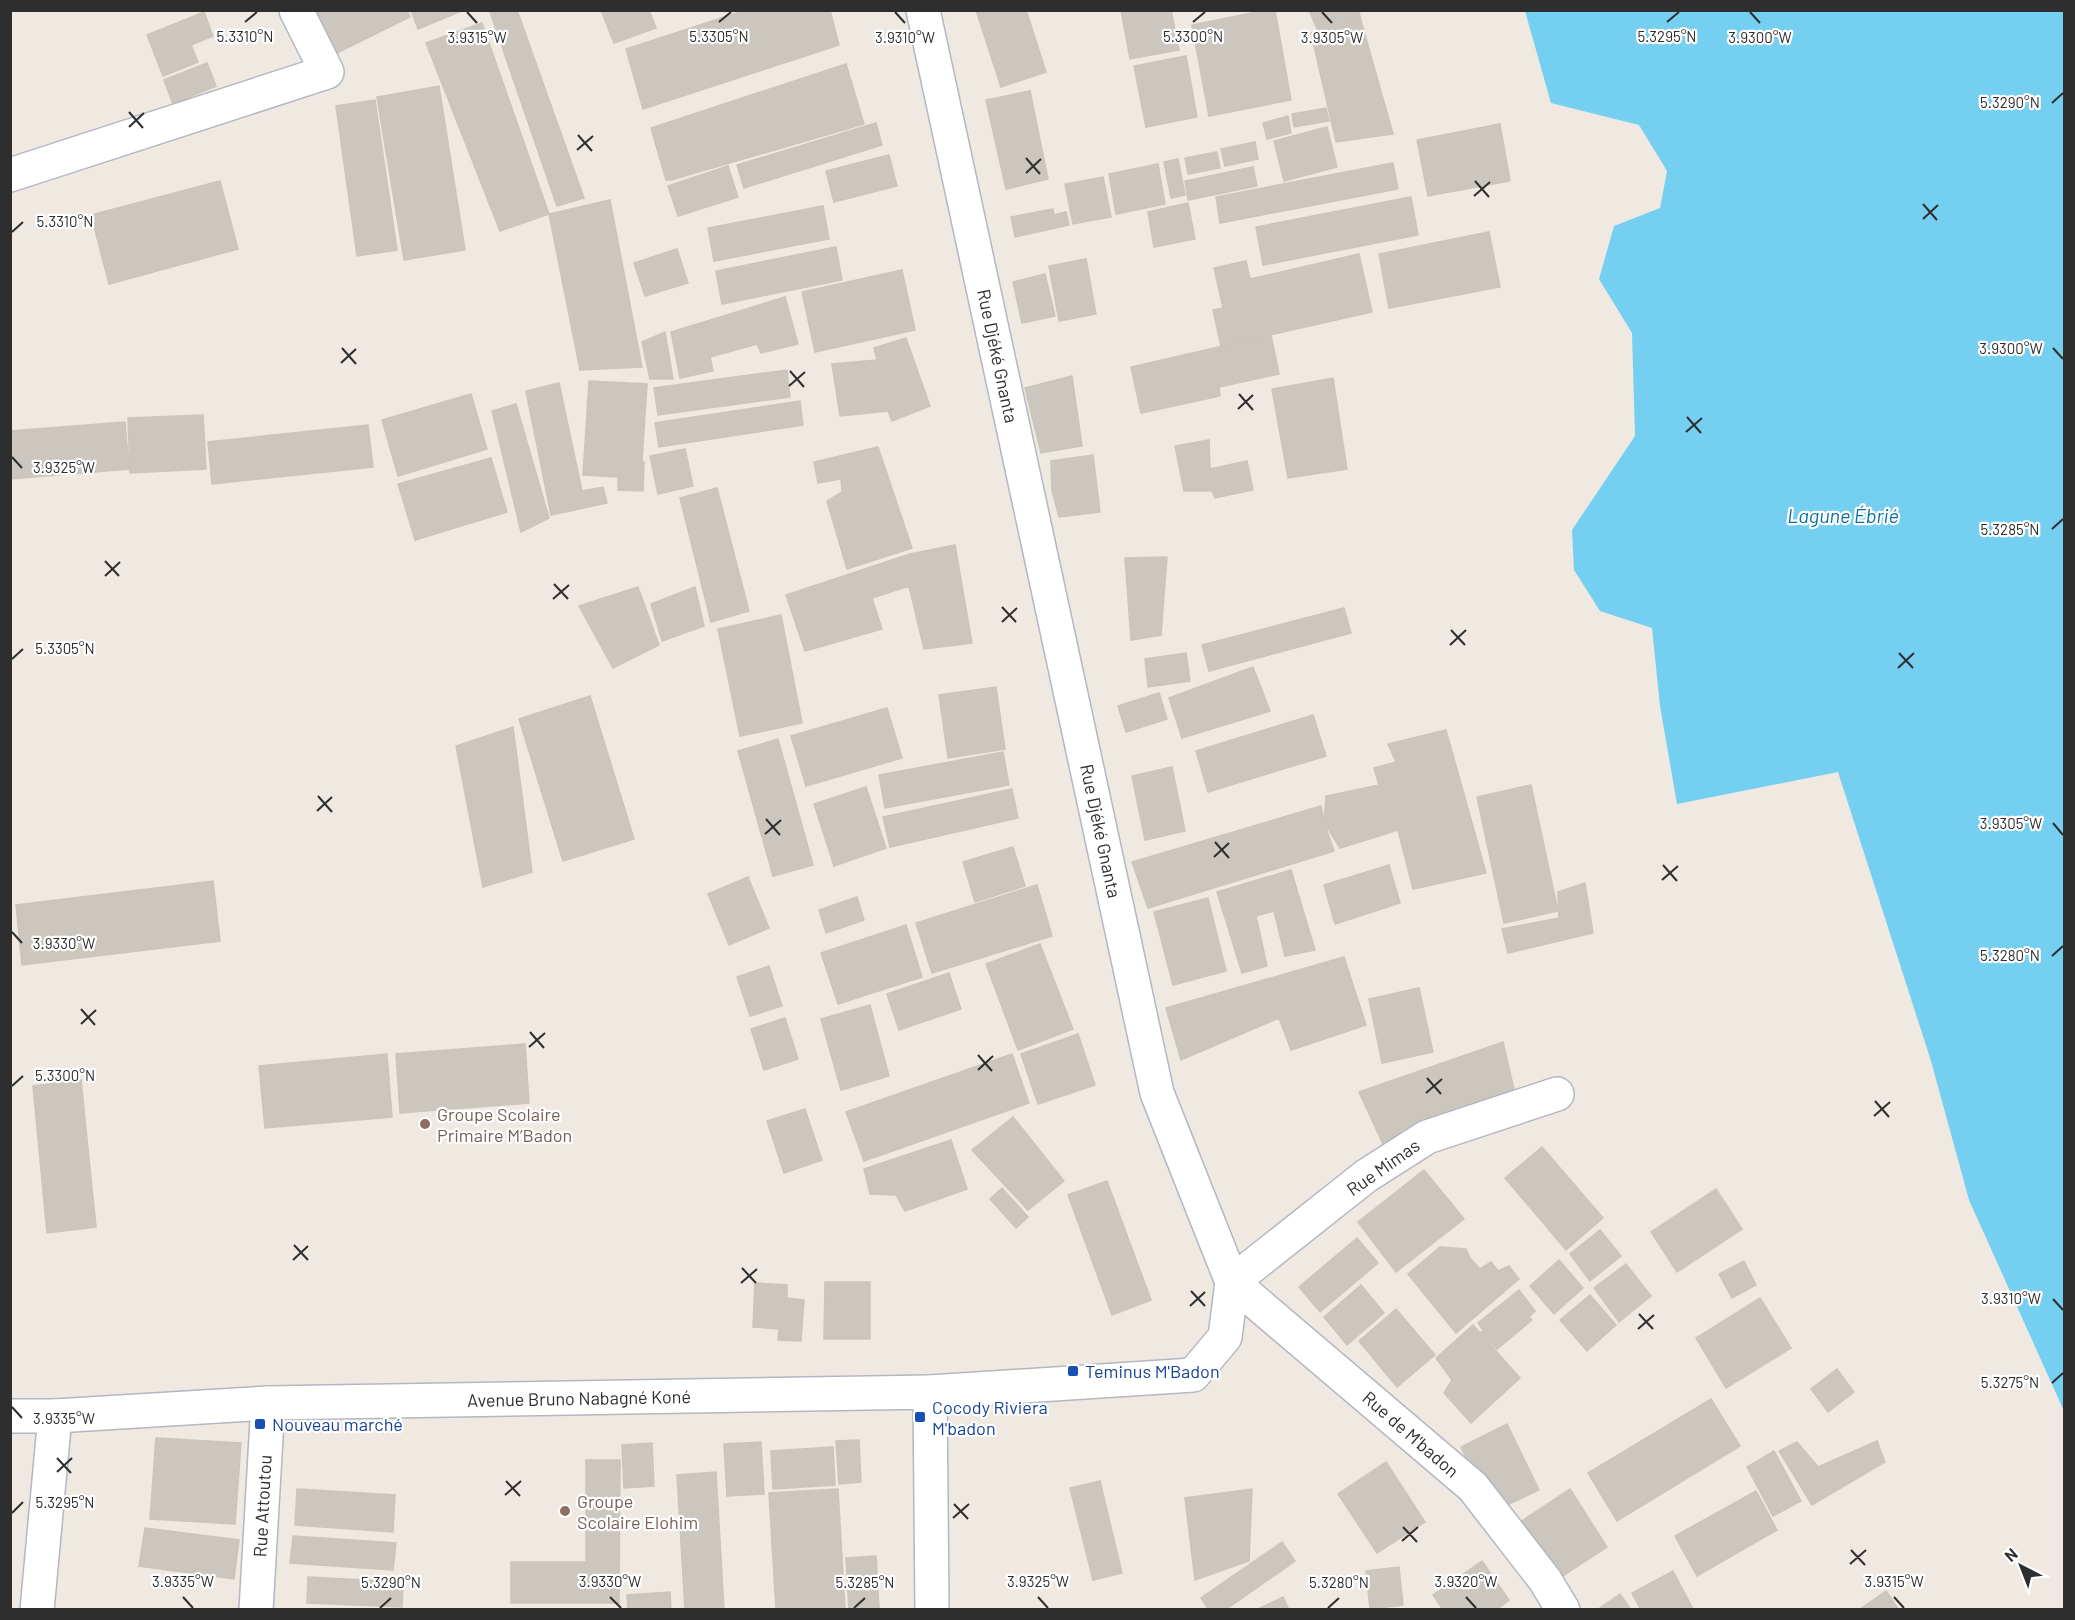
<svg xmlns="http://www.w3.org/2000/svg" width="2075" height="1620" viewBox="0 0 2075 1620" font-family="Barlow,sans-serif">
	<rect width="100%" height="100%" fill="#efe9e1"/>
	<!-- water -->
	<path fill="#75cff0" d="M1525,11h539v1400l-95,-211 -38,-139 -93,-289 -161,32 -17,-98 -8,-78 -52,-17 -26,-41 -2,-40 63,-94 -3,-103 -33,-54 15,-53 46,-18 7,-37 -28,-46 -88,-22z"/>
	<!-- building -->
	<path fill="#cbc7bf" stroke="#cbc5ba" stroke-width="1.5" d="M299,10h108l3,7 -87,43z
		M411,10h53l-46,19z
		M493,10h24l67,188 -27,8 -67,-194z
		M601,10h48l7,18 -42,15z
		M746,10h84l9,35 -196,64 -17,-60z
		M976,10h50l20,62 -45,15z
		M1121,10h50l8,40 -49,9z
		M1266,10h9l16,90 -82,16 -17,-91z
		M1309,10h50l1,7 -42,14z
		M204,12l9,24 -22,9 7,17 -35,14 -16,-41z
		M1360,17l33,117 -57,8 -25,-109z
		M482,23l67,191 -49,17 -74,-188z
		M1186,56l11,61 -51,10 -12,-61z
		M207,63l9,23 -43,18 -9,-24z
		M846,64l18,60 -193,56h-5l-15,-52z
		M439,86l26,164 -61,10 -27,-163z
		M1030,91l18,88 -42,10 -20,-89z
		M375,100l22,150 -40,6 -21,-150z
		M1326,108l3,13 -35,6 -2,-13z
		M1288,116l3,17 -24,6 -4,-16z
		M876,123l6,22 -138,43 -7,-23z
		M1500,124l10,57 -82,15 -11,-56z
		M1327,127l10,40 -53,14 -10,-40z
		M1255,142l3,17 -33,7 -4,-17z
		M1217,152l3,16 -32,6 -3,-16z
		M889,155l8,31 -63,16 -8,-31z
		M1178,159l7,36 -14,3 -7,-36z
		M1393,163l5,26 -178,34 -4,-26z
		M1158,164l7,40 -49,10 -7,-40z
		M728,166l10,31 -60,19 -10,-30z
		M1253,167l4,19 -69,14 -3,-19z
		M1103,177l8,40 -38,7 -8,-40z
		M220,181l18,68 -129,35 -18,-69z
		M1411,197l7,38 -155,30 -7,-38z
		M610,200l32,167 -62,3 -31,-156z
		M1188,203l7,36 -41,8 -6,-35z
		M823,206l6,33 -115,22 -6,-33z
		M1053,209l1,6 12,-3 3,13 -54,12 -4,-20z
		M1489,232l11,55 -111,21 -10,-54z
		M836,247l6,33 -120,24 -6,-33z
		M677,249l11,34 -43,13 -11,-33z
		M1359,254l13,58 -151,34 -8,-36 10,-2 -9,-40 32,-7 4,18z
		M1086,259l10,55 -37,7 -10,-55z
		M902,270l13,60 -100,22 -13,-60z
		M1045,274l10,42 -33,7 -9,-41z
		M785,297l13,47 -37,9 -4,-9 -47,13 3,14 -33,7 -9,-46z
		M665,332l8,47h-23l-8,-37z
		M1271,335l8,39 -60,13 1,9 -79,17 -10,-46z
		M906,338l24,68 -38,15 -4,-10 -48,5 -8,-52 45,-4 -3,-12z
		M787,370l3,27 -132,18 -4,-27z
		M1072,376l10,70 -41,7 -16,-65z
		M1333,378l14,91 -59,9 -16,-89z
		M589,381l58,3 -5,77 2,1 -1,29 -25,-1v-13l-35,-2z
		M559,383l23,108 21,-4 4,16 -56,12 -25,-124z
		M471,394l16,55 -89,27 -16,-56z
		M800,401l3,24 -144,22 -4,-24z
		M516,404l33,114 -28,14 -29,-121z
		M203,415l3,54 -76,4 -2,-55z
		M125,422l4,47 -119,10v-48z
		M368,425l5,42 -161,17 -4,-42z
		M1209,440l1,29 37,-8 6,29 -38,8 -3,-7h-28l-9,-45z
		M878,447l34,101 -65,21 -20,-68 15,-9 -1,-13 -23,4 -4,-21z
		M685,449l8,37 -35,8 -8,-38z
		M1093,455l7,57 -41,5 -7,-26 -1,-30z
		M491,458l16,54 -92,28 -17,-56z
		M717,488l32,123 -38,11 -31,-124z
		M955,545l17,98 -48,6 -15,-63 -37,12 10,31 -77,22 -19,-56 124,-41z
		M1167,557l-6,78 -30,5 -6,-82z
		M638,587l21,58 -46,23 -34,-62z
		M695,587l9,39 -42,15 -11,-37z
		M1344,608l7,25 -142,38 -7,-26z
		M781,615l21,108 -62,13 -22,-107z
		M1186,653l4,28 -42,6 -3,-28z
		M1253,667l17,44 -88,27 -13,-40z
		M996,687l9,62 -57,9 -9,-63z
		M1159,693l8,26 -41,13 -8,-26z
		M590,696l44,143 -71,22 -44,-142z
		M887,708l15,50 -96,28 -15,-50z
		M1313,715l13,41 -118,36 -12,-41z
		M513,727l19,145 -49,15 -27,-141z
		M1446,730l40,143 -73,16 -15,-59 -58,18 -16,-26 2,-26 53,-11 -5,-17 22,-6 -8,-18z
		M778,739l35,126 -40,11 -35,-125z
		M1003,752l6,33 -124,23 -6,-33z
		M1172,767l13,64 -40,9 -13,-64z
		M1531,785l27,126 -54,12 -27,-126z
		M866,787l20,61 -52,18 -20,-62z
		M1012,789l6,29 -128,29 -7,-30z
		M1321,806l3,16 10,29 -186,57 -16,-46z
		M1013,847l12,39 -50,16 -12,-40z
		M1389,865l11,38 -65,21 -11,-39z
		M1291,870l24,80 -30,6 -11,-45 -18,5 11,50 -25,7 -25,-81z
		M748,877l21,51 -40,17 -21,-51z
		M213,881l7,60 -198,24 -6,-60z
		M1585,883l8,50 -85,20 -6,-24 57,-11 -1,-26z
		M1037,885l15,51 -120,37 -16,-50z
		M857,897l7,23 -38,13 -7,-23z
		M1208,898l18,73 -53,14 -19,-73z
		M906,925l16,52 -84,27 -17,-51z
		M1040,944l33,85 -55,21 -32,-86z
		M1344,957l22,68 -75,25 -12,-32 -98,42 -15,-52z
		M769,966l13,40 -32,10 -13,-39z
		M949,973l12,36 -62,21 -12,-36z
		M1419,988l14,64 -51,11 -13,-64z
		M870,1005l19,71 -48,14 -20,-71z
		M785,1018l13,41 -34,11 -13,-41z
		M1078,1034l17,51 -57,19 -17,-50z
		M1503,1042l13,56 -133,46 -24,-52z
		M525,1044l4,59 -129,10 -4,-59z
		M387,1054l5,63 -127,11 -6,-62z
		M1012,1054l17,49 -165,58 -18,-49z
		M81,1080l15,147 -49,6 -14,-147z
		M805,1109l17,51 -38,13 -17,-52z
		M1013,1117l51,64 -36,29 -56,-60z
		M951,1140l16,49 -62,22 -9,-16 -26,-1 -6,-25z
		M1542,1147l61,71 -37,32 -61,-72z
		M1424,1170l40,49 -68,53 -38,-50z
		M1107,1181l44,119 -39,15 -44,-120z
		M1002,1188l26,29 -12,11 -26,-29z
		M1716,1189l26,40 -65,43 -26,-40z
		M1600,1230l21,26 -31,25 -20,-27z
		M1357,1238l21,25 -58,49 -21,-25z
		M1440,1247l26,2 4,9 10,11 11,-7 7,9 11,-5 10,13 -63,54 -48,-59z
		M1559,1260l24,28 -29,26 -24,-28z
		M1744,1261l12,24 -24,13 -13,-24z
		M1626,1264l25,32 -32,26 -25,-34z
		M825,1282h45v57h-46z
		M755,1283l32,2v13l17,2 -3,41 -23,-1 1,-11 -26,-2z
		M1361,1285l23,28 -37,32 -23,-28z
		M1519,1290l16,21 -6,6 3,3 -35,29 -16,-17 2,-2 -5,-7z
		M1590,1295l26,30 -29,26 -27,-31z
		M1760,1298l31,50 -65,40 -30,-50z
		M1396,1309l39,46 -38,32 -38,-46z
		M1473,1325l47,53 -49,45 -27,-30 8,-13 -16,-22z
		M1837,1369l17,23 -26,20 -17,-23z
		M1711,1399l29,47 -123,75 -29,-48z
		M1507,1424l32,66 -47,22 -31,-65z
		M156,1438l85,5 -6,81 -85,-5z
		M859,1440l2,42 -22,2 -3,-43z
		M1877,1441l8,21 -73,43 -33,-54 18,-9 21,25z
		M761,1442l3,52 -37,2 -3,-52z
		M652,1443l2,43 -30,2 -2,-43z
		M833,1447l2,38 -62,4 -2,-38z
		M1774,1451l27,50 -28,15 -26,-49z
		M586,1460h34l-1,143h-108v-41h75z
		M1386,1462l39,60 -48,31 -39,-59z
		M716,1472l8,138h-39l-8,-135z
		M1100,1481l22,92 -29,7 -23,-92z
		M297,1489l98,6 -2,37 -98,-7z
		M838,1489l7,121h-69l-7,-117z
		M1252,1489l-3,72 -54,19 -10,-82z
		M1570,1489l37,58 -52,34 -38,-57z
		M1756,1491l21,39 -80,46 -22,-40z
		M145,1528l94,12 -5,39 -95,-13z
		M293,1536l103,7 -3,27 -103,-7z
		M1282,1542l13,19 -70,49h-16l-8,-12z
		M876,1556l3,52 -30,2 -3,-52z
		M1482,1561l27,39 -13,10h-53l-10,-15z
		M1399,1567l4,38 -33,4 -4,-38z
		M1673,1571l20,38 -52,1 -9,-17z
		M308,1577l95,5 -1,25 -95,-4z
		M1886,1591l13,19h-40z
		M670,1592l1,18h-43l-1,-15z
		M1620,1594l11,16h-34z
		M1283,1597l6,13h-33z"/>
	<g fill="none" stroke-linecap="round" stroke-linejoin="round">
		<defs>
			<path id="street" d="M923,10l234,1083 75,189 -7,55 -32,38 -263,17
				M10,175l317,-103 -31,-62
				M1232,1282l241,205 72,93 18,30
				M1232,1282l134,-106 61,-39 130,-43
				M37,1610l18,-194
				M256,1610l12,-207"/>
			<path id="secondary" d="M10,1416h45l213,-13 662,-11 2,218"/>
		</defs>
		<!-- street casing -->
		<use href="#street" stroke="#b4b7c1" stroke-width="36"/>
		<!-- secondary casing -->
		<use href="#secondary" stroke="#b4b7c1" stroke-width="36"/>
		<!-- street -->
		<use href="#street" stroke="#fff" stroke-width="33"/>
		<!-- secondary -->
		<use href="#secondary" stroke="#fff" stroke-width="33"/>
	</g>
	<!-- ticks -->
	<path fill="none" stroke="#2e2e2e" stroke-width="2" d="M467,12l10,11M895,12l10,11M1322,12l10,11M1750,12l10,11M245,22l12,-10M719,22l12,-10M1193,22l12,-10M1667,22l12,-10M2052,103l11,-10M129,112l14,16M129,127l15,-14M578,135l14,16M577,150l16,-14M1026,158l14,16M1026,173l15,-14M1475,181l14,16M1474,196l16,-14M1923,204l14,16M1923,219l15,-14M12,232l11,-10M342,348l14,16M2053,348l10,11M341,363l15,-14M790,371l14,16M789,386l16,-14M1239,394l14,16M1238,409l15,-14M1687,417l14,16M1686,432l16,-14M12,457l10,11M2052,529l11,-10M105,561l14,15M105,576l15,-14M554,584l14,15M553,599l16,-14M1002,607l14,15M1002,622l15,-14M1451,630l14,15M1450,645l16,-15M1899,653l14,15M12,659l11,-10M1898,668l16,-15M318,796l14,16M317,811l15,-14M766,819l14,16M2053,823l10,12M765,834l16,-14M1215,842l14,16M1214,857l15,-14M1663,865l14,16M1662,880l16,-14M12,932l10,11M2052,956l11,-10M81,1009l14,16M81,1024l15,-14M530,1032l14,16M529,1047l16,-14M978,1055l14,16M978,1070l15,-14M1427,1078l14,16M12,1086l11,-10M1426,1093l16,-14M1875,1101l14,16M1874,1116l16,-14M294,1245l14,15M293,1260l15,-14M742,1268l14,15M741,1283l16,-14M1191,1291l14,15M2053,1299l10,11M1190,1306l15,-14M1639,1314l14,15M1638,1329l16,-14M2052,1383l11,-10M12,1407l10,11M57,1458l14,15M57,1472l15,-14M506,1481l14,15M505,1495l16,-14M954,1504l14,15M12,1513l11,-11M953,1518l16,-14M1403,1527l14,15M1402,1541l16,-14M1851,1550l14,15M1850,1564l16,-14M183,1597l10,11M610,1597l11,11M1038,1597l10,11M1466,1597l10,11M1894,1597l10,11M380,1608l11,-10M854,1608l11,-10M1328,1608l11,-10"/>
	<!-- markers -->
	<g fill="#8d6e63" stroke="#fff" stroke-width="2">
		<circle cx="425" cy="1124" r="6"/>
		<circle cx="565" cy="1511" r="6"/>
	</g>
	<g fill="#1a4fb4" stroke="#fff" stroke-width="2">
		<rect x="1067" y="1365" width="12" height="12" rx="3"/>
		<rect x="914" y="1411" width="12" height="12" rx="3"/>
		<rect x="254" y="1418" width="12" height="12" rx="3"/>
	</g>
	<g text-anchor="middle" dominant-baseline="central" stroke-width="4.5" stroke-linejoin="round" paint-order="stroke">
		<!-- street labels -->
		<g font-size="18" fill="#2e2e2e" stroke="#fff">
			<text transform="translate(998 356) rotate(78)">Rue Djéké Gnanta</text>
			<text transform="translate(1101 831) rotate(78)">Rue Djéké Gnanta</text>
			<text transform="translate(1383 1167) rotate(-35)">Rue Mimas</text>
			<text transform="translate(579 1398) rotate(-1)">Avenue Bruno Nabagné Koné</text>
			<text transform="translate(1411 1434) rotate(41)">Rue de M'badon</text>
			<text transform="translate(262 1506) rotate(-87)">Rue Attoutou</text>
		</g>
		<!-- education labels -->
		<g font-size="18" fill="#785e54" stroke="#fff" text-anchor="start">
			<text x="437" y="1114">Groupe Scolaire<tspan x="437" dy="21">Primaire M’Badon</tspan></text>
			<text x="577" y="1501">Groupe<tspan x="577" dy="21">Scolaire Elohim</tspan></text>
		</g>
		<!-- transit labels -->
		<g font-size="18" fill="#164399" stroke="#fff" text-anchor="start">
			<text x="1085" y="1371">Teminus M'Badon</text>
			<text x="932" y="1407">Cocody Riviera<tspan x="932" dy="21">M'badon</tspan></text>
			<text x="272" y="1424">Nouveau marché</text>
		</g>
		<!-- water labels -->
		<g font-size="20" font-style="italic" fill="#0d6fa3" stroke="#fff">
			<text x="1843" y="515">Lagune Ébrié</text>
		</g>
	</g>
	<g font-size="15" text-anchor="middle" fill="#2e2e2e" stroke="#fff" stroke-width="4.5" stroke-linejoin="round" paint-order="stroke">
		<text x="245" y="42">5.3310°N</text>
		<text x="719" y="42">5.3305°N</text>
		<text x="1667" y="42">5.3295°N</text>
		<text x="1193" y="42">5.3300°N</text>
		<text x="477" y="43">3.9315°W</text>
		<text x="905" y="43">3.9310°W</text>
		<text x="1332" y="43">3.9305°W</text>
		<text x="1760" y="43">3.9300°W</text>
		<text x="2010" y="108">5.3290°N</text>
		<text x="65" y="227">5.3310°N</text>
		<text x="2011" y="354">3.9300°W</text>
		<text x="64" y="473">3.9325°W</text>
		<text x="2010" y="535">5.3285°N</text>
		<text x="65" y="654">5.3305°N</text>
		<text x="2011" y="829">3.9305°W</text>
		<text x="64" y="949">3.9330°W</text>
		<text x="2010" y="961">5.3280°N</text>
		<text x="65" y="1081">5.3300°N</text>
		<text x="2011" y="1304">3.9310°W</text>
		<text x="2010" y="1388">5.3275°N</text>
		<text x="64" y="1424">3.9335°W</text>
		<text x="65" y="1508">5.3295°N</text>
		<text x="183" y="1587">3.9335°W</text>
		<text x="610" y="1587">3.9330°W</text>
		<text x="1038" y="1587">3.9325°W</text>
		<text x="1466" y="1587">3.9320°W</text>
		<text x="1894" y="1587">3.9315°W</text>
		<text x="391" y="1588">5.3290°N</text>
		<text x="865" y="1588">5.3285°N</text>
		<text x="1339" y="1588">5.3280°N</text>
	</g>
	<!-- border -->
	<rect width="2075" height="1620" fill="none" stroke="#2e2e2e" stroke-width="24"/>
	<!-- north arrow -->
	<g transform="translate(2021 1566) rotate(318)" stroke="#ffffff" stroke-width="4.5" paint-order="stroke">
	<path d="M0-4.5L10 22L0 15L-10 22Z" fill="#2e2e2e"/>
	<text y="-9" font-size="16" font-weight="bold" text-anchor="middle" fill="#2e2e2e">N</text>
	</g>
</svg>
